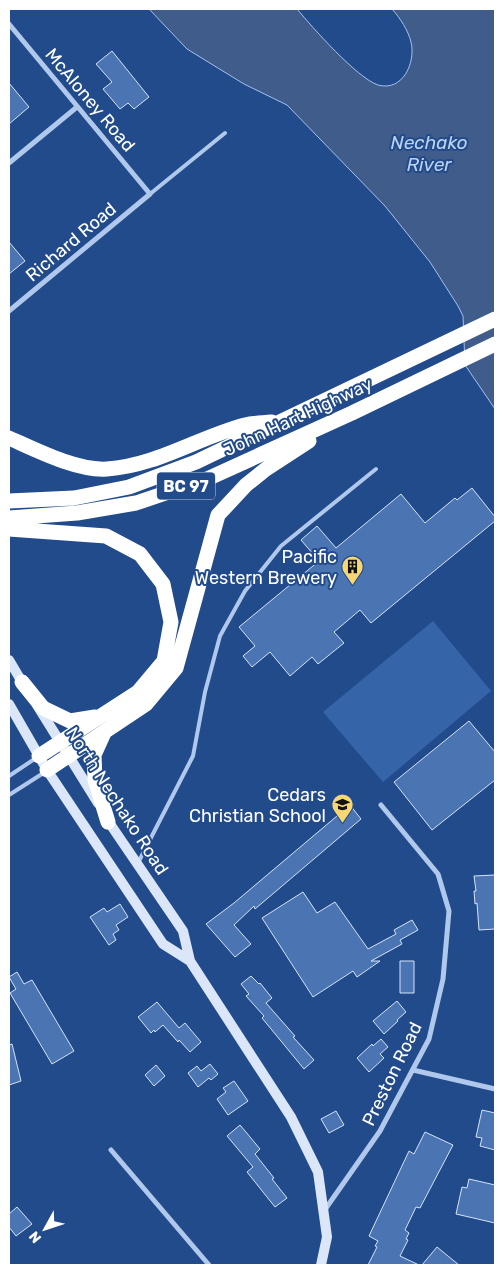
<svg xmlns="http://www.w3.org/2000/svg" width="504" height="1274" viewBox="0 0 504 1274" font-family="Rubik,sans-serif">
	<rect width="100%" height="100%" fill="#224b8c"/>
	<!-- green -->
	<path fill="#3664a9" d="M433,621l58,70 -108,91 -60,-70z"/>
	<!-- water -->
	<path fill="#3f5c8b" stroke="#a4c2ec" d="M149,9h148c15,18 60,69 81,76 25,7 38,-23 33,-43 -3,-12 -11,-24 -19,-33h103v400l-30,-44 -2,-49 -5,-10 -28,-44 -45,-56 -98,-101 -43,-21 -57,-35z"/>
	<!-- building -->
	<path fill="#4b74b3" stroke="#d5e3f8" d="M112,51l37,46 -15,12 -6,-6 -8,6 -17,-20 9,-7 -16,-18z
		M9,83l20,24 -20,17z
		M9,242l16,19 -16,13z
		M472,488l23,29v4l-124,102 -11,-13 -26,22 10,11 -26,21 -6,-7 -22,19 -20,-24 -18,15 -9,-11 12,-10 -16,-19 80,-66 -18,-21 16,-14 19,22 65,-54 24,29 30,-25 2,2z
		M469,721l26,31v28l-63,50 -38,-48z
		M350,805l11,14 -106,90 -1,-3 -20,19 17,19 -16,13 -29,-33 28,-21z
		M495,875v54l-16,1 -2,-27 -2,1 -1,-13h2l-2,-15z
		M303,892l14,21 18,-11 33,47 28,-15 -2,-4 18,-10 6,10 -18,10 2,4 -31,17h9l-23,16 -4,-6 -40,26 -51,-79z
		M120,904l8,13 -12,8 3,5 -6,4 3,6 -7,5 -19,-28 14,-9 3,4z
		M400,961h14v32h-14z
		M17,972l7,12 8,-4 42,71 -22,13 -42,-71 6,-4 -7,-12z
		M251,976l8,8 1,-1 12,15 -6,5 29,33 -2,1 21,23 -10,9 -42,-51 2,-2 -18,-20 3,-2 -8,-10z
		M397,1001l9,11 -9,8 1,1 -14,13 -11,-13z
		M157,1002l22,26 6,-5 16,19 -11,10 -11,-12 -1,2 -15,-17 -8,7 -1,-2 -3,3 -13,-16z
		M381,1039l7,8 -8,7 4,4 -15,14 -12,-14 15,-14 1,2z
		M12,1044l9,37 -12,4v-40z
		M210,1064l8,10 -7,6 -2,-2 -11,9 -10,-14 9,-7 4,5z
		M156,1065l9,11 -11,10 -9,-11z
		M234,1081l14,20 -20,14 -11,-16 9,-7 -3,-4z
		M482,1110l13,3v37l-15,-4 2,-8 -6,-1z
		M336,1111l8,14 -15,8 -8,-14z
		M240,1125l20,24 -5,5 19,24 -2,1 15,19 -12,9 -28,-35 6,-5 -26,-31z
		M425,1132l28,13 -33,63 -4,-1 -11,23 4,3 -3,6 2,1 -8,16 19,9h-51l9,-18 -2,-1 3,-5 -9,-5 40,-85 5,3z
		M469,1179l26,6v38l-39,-9 6,-27 5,1z
		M17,1207l15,17 -16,12 -7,-9v-13z
		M437,1247l22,18h-37z"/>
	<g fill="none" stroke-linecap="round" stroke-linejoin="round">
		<!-- lane -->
		<path stroke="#b0c8eb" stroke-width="4" d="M150,194l75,-61
			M9,776l27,-18
			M9,795l36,-23
			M138,863l55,-107 12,-64 15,-56 25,-45 36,-45 95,-77"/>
		<!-- street -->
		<path stroke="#b0c8eb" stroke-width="5" d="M9,24l141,170 -141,117
			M9,163l68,-56
			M413,1070l82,19
			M111,1150l98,115
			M324,1211l56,-80 49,-92 14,-60 6,-68 -11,-37 -57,-69"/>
		<!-- secondary -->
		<path stroke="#dbe7f9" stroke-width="10" d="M9,660l16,27
			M9,704l38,66 116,174 27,17
			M37,705l61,98
			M106,818l77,113 7,30 101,156 27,55 9,65 -6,28"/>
		<!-- highway -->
		<path stroke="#fff" stroke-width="15" d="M9,438c27,12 68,33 98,31 49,-3 92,-32 138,-44 9,-2 18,-2 27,-3
			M9,501l65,-3 55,-11 67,-25 299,-143
			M9,518l68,-5 59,-10 71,-24 145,-66 143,-69
			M9,529l97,7 34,18 23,30 8,38 -7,39 -26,31 -99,64
			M22,682l21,26 27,13 25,-4
			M104,733l-10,22 1,25 13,42
			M47,770l99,-66 30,-36 42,-153 28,-30 20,-16 43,-28"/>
	</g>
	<!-- icons -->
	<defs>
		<symbol id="building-pin" viewBox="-11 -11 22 30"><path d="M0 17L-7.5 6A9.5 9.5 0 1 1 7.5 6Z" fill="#f7d772" stroke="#224b8c"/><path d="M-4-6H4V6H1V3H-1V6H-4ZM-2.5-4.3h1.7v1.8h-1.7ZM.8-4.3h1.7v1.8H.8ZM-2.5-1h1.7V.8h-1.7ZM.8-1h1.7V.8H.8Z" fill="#111"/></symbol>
		<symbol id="school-pin" viewBox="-11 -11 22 30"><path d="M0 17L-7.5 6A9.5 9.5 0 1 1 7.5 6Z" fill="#f7d772" stroke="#224b8c"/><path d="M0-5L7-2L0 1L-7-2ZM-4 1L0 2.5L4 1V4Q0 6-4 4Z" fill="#111"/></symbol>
	</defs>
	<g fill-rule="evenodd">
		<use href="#building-pin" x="340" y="554" width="25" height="34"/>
		<use href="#school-pin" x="330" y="792" width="25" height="34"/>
	</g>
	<g text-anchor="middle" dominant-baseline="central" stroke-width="4" stroke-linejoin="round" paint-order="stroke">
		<!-- shield labels -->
		<rect fill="#224b8c" stroke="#bdc9dc" stroke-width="1" x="157" y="472.5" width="58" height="27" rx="4"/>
		<g font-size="16" font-weight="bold" fill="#fff">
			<text x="186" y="486">BC 97</text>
		</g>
		<!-- street labels -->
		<g font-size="18" fill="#fff" stroke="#224b8c">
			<text transform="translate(90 100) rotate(50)">McAloney Road</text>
			<text transform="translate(71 242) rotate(-40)">Richard Road</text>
			<text transform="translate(298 417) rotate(-25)">John Hart Highway</text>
			<text transform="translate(117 801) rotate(57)">North Nechako Road</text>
			<text transform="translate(392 1074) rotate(-64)">Preston Road</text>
		</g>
		<!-- poi labels -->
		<g font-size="18" fill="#fff" stroke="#224b8c" text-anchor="end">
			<text x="337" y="557">Pacific<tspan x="337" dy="21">Western Brewery</tspan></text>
			<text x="326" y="795">Cedars<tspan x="326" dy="21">Christian School</tspan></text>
		</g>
		<!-- water labels -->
		<g font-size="19" font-style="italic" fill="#bcd2f2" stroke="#224b8c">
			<text x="429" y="142">Nechako<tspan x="429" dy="22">River</tspan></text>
		</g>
	</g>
	<!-- border -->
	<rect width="504" height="1274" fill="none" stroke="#ffffff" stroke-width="20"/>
	<!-- north arrow -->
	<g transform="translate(45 1229) rotate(230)" stroke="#224b8c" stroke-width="4" paint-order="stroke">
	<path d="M0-4L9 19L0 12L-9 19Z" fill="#ffffff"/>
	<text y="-8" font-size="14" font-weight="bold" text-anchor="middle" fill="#ffffff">N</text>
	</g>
</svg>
